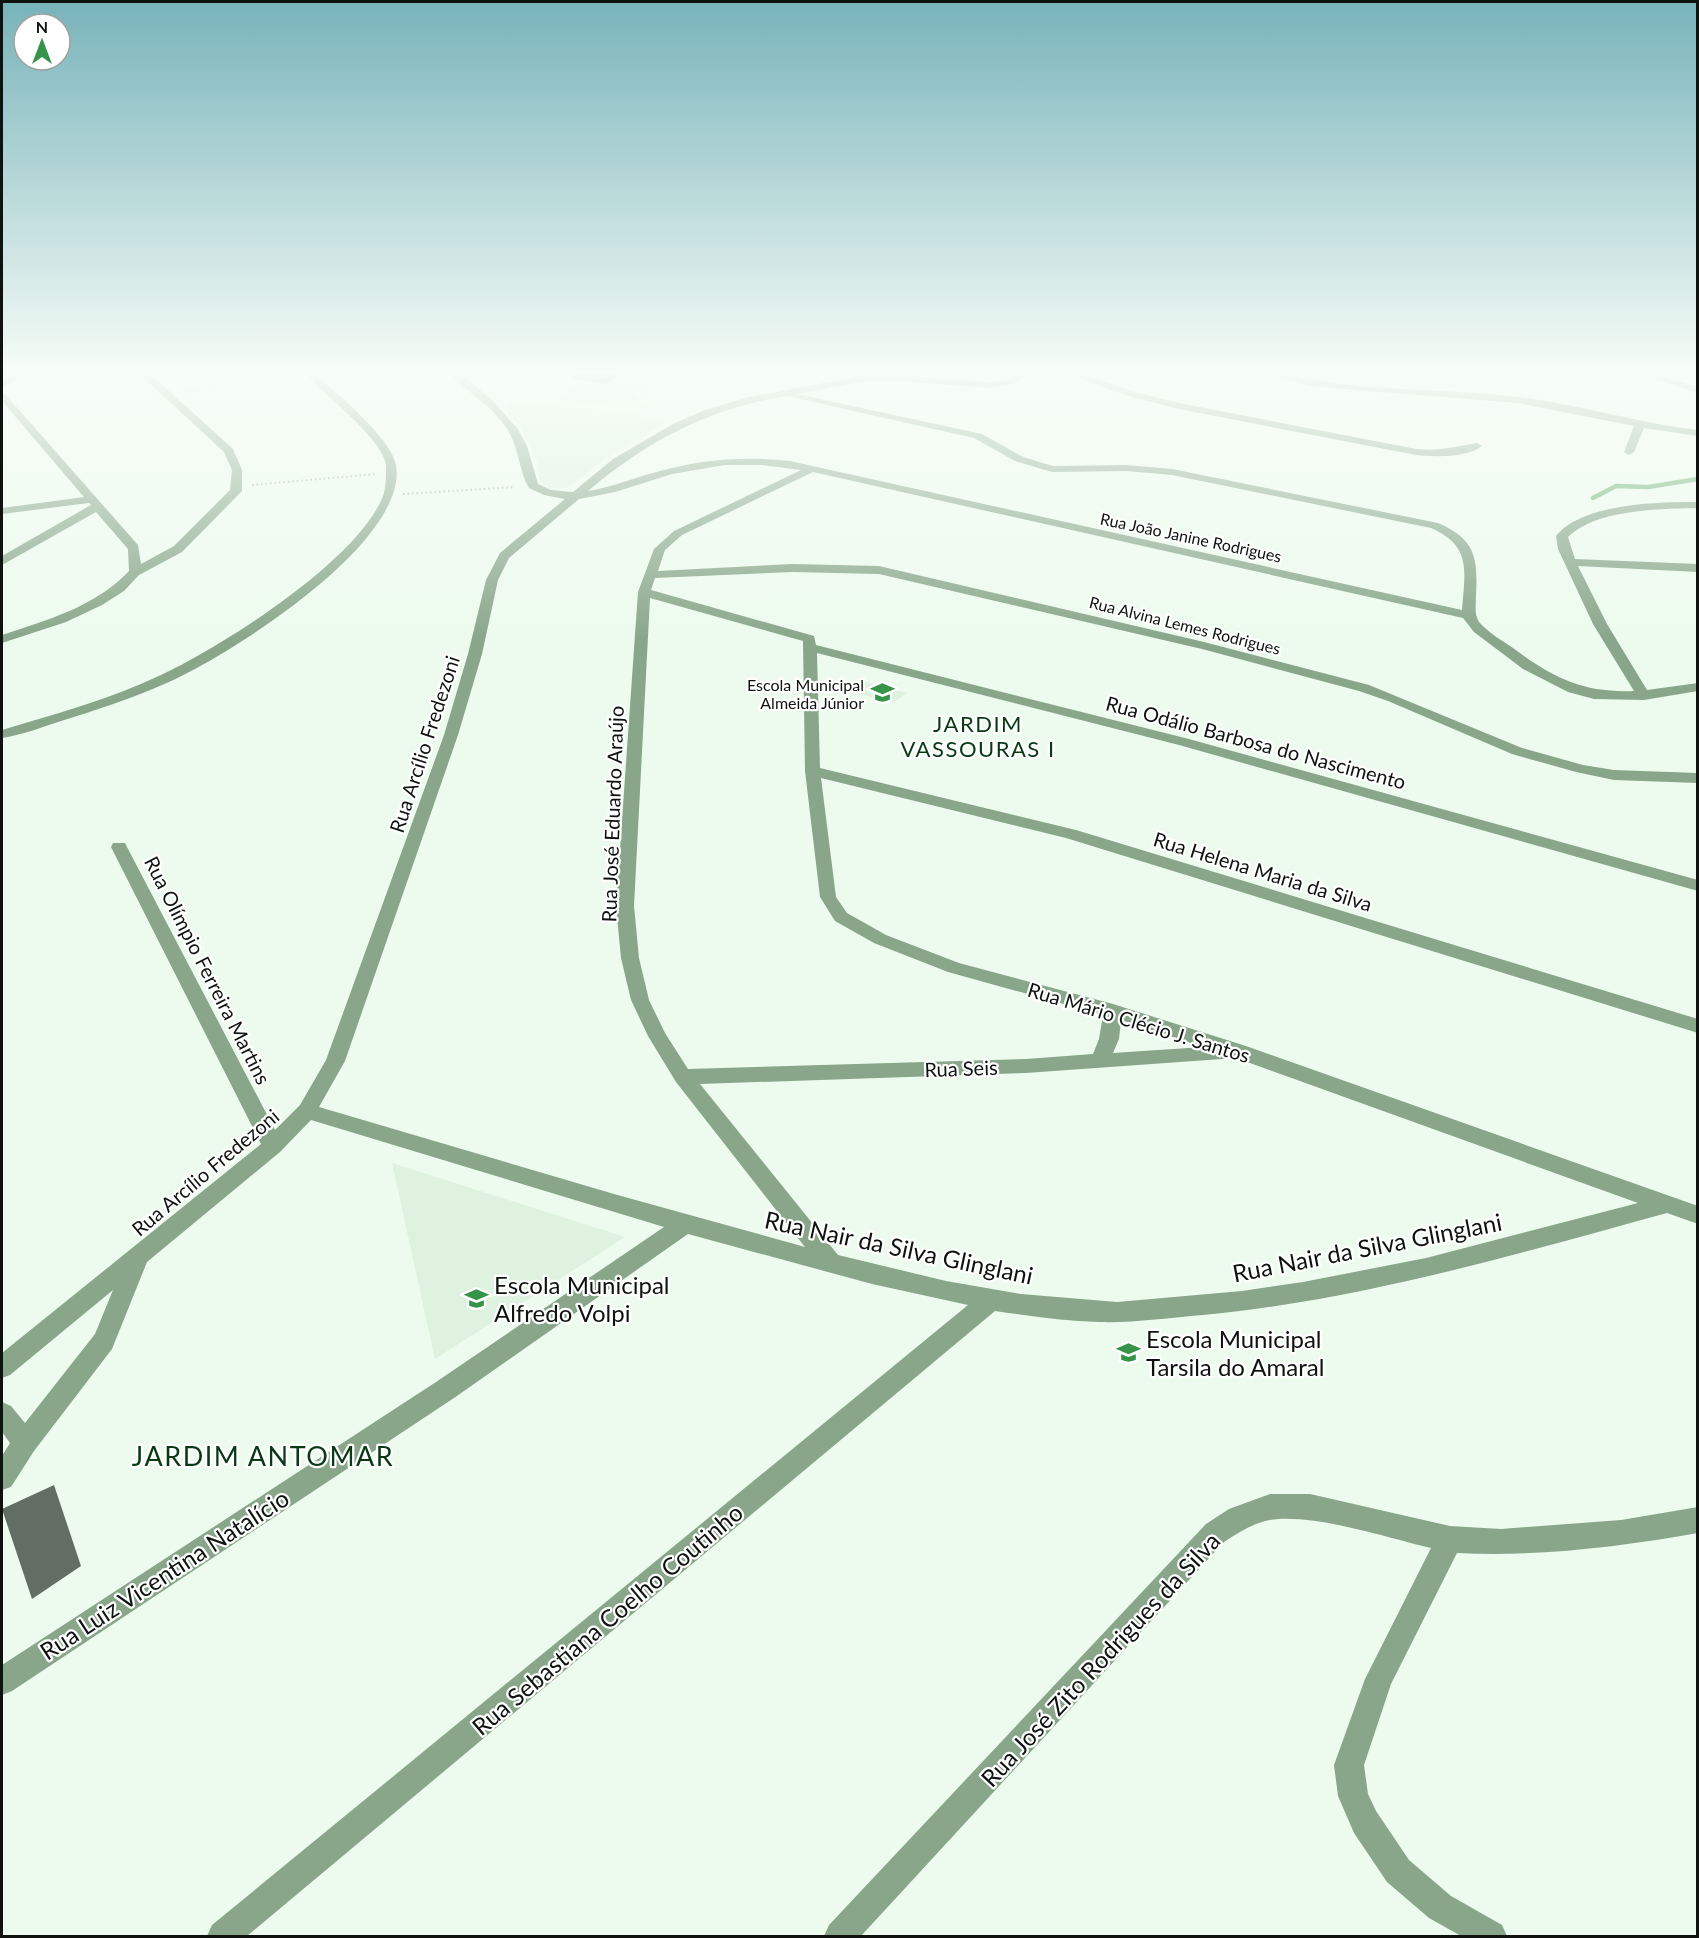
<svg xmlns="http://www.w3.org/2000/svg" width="1699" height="1938" viewBox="0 0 1699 1938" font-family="Lato,sans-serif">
	<rect width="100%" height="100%" fill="#edfbee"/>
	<!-- built -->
	<path fill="#def2df" d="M477,370h185l-9,14 -20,9 20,16 -95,-6 18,-21 -59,-10h-24l-7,3 -11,-3z
		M509,403l112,7 47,12 -59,34 -39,30 -8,3 -18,-3 -5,-7 -2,-19 -15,-30 -15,-17z
		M866,682l41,11 -14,10 -36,-10z
		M392,1163l233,74 -190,122z"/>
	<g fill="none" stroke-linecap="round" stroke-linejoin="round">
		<!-- stream -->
		<path stroke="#6eb176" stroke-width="4.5" d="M1593,498l23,-12 32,1 50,-8"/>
	</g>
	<!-- building -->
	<path fill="#626e63" d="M583,370h46l-24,14 -34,-6z
		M54,1485l27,81 -49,33 -30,-90z"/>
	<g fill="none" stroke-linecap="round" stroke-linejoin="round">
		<!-- path -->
		<path stroke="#a5b0a6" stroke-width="2" stroke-dasharray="1.5 3" stroke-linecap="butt" d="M186,392l50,-12 57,-8
			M252,485l124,-11
			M403,494l112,-7"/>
		<!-- minor -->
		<path fill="#89a68b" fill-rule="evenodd" d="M21,370h13l-32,17v-7z
			M135,370h11l87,79 9,21v21l-60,61 -43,23 -15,16 -22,14 -36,17 -64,21v-8c45,-15 93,-28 127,-64l-1,-22 -32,-37 -94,53v-9l89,-51 -2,-2 -87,11v-6l82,-11 -82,-96v-8l3,1 133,151 3,19 33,-18 56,-56 2,-20 -8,-18z
			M302,370h10c20,20 80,68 84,95 13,77 -165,189 -227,217 -35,16 -73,28 -111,40 -18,6 -37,13 -56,16v-8c53,-16 109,-31 159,-55 61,-28 202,-118 223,-182 2,-7 2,-20 2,-28 -3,-27 -65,-72 -84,-95z
			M445,370h11l36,30 25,28 10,18 11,38 13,6 22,2 40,-33 60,-35 32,-14 40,-12 115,-22 39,-1 90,7 18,-2 16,-10h12l-22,14 -24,4 -90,-7 -39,1 -63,12 185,40 41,23 30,9 73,-1 46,4 266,54c37,16 40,34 38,72 0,10 -2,19 3,27 10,11 22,18 34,26 40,30 70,45 121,43l-41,-67 -35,-75 -2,-13c27,-33 102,-34 142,-34v6c-39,1 -101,1 -130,29l7,22 123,5v8l-120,-6 29,58 40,66 51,-7v8l-54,9 -50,-1 -26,-7 -45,-23 -49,-37 -11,-14 -650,-146 -131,63 -17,15 -7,21 135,-7 86,2 325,76 165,43 153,63 61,17 31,5 84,3v10l-84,-3 -38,-8 -64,-18 -124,-53 -29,-10 -157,-42 -323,-75 -86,-2 -138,6 -4,12 163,46 2,9 373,94 509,141v11l-519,-146 -362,-92 3,115 256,62 622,189v14l-632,-195 -245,-60 15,119 11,16 39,22 73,28 154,41 133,42 452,160v18l-31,-11c-153,42 -306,87 -464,102 -35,3 -70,8 -104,7 -35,-1 -70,-6 -104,-11l-748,625h-40l5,-11 756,-620 -96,-21 -184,-50 -234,164 -442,293 -10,4v-30l434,-283 228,-155 -353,-107 -31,32 -133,110 -35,87 -78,102 -23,36 -9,3v-34l8,-13 -8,-11v-30l9,4 14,17 70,-89 18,-44 -103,85 -8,3v-25l259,-209 -150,-297 2,-4h12l2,4 148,283 25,-25 26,-45 118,-325 24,-81 18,-74 14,-27 65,-54 -21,-4 -15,-7c-10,-17 -10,-39 -20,-56 -16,-27 -43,-40 -64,-62zM787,396l187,42 41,23 37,11 74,-1 46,4 259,53c41,18 34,43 31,82l-672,-149c-44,-5 -87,-2 -130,10 -24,6 -47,16 -72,20 59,-50 122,-83 199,-95zM725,465h37l39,5 -127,61 -20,18 -16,43 -22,314 5,52 10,42 17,36 28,46 129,165 -191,-53 -295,-87 26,-46 113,-326 24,-81 16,-74 11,-22 70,-59 36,-7 57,-18zM650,598l153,43 2,130 15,126 15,24 39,22 74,29 155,43 -4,24 -6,15 -67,5 -338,10 -23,-36 -16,-33 -10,-42 -5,-52zM1121,1020l82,27 -90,6 6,-14zM1236,1058l402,145 -212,55 -123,24 -61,9 -125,11 -96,-8 -75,-13 -108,-26 -138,-171 326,-11z
			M1055,370h15l68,23 41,10 237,46c25,2 38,-2 61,-6l5,3c-16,12 -45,11 -66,9l-237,-46 -47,-12z
			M1250,370c33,0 67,11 100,15 55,6 112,5 168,12 61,7 119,26 180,33v6l-54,-8 -10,24 -5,3 -5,-3 10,-26 -116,-23 -198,-16 -33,-6z
			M1627,370h15l56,17v6z
			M1270,1494h40l140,32 51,3 120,-9 77,-13v26c-80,14 -160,24 -241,20l-66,131 -27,81 4,29 8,17 33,49 42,36 51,29 5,11h-46l-32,-18 -42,-36 -33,-49 -16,-37 -4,-31 31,-86 66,-131c-43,-10 -118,-35 -161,-28 -17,3 -32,13 -46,22l-363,394h-37l5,-11 377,-401 23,-15z"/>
	</g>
	<!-- sky -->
	<linearGradient id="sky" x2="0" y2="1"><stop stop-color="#77b3ba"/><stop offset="0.58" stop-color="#f7fdf7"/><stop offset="1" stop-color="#f7fdf7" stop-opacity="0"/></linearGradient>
	<rect width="1699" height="641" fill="url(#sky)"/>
	<!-- icons -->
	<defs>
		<symbol id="school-bare" viewBox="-9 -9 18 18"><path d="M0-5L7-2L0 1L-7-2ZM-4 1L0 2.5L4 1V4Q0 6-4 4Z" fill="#359447" stroke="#fff" stroke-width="2.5" paint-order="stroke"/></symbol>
	</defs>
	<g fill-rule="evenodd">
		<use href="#school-bare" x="866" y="676" width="33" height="33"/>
		<use href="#school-bare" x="460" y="1282" width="33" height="33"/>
		<use href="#school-bare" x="1112" y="1336" width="33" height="33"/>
	</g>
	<g text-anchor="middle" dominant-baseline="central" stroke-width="4.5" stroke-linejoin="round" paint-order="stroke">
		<!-- far-street labels -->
		<g font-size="16" fill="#0e130f" stroke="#fff">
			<text transform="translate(1191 537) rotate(12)">Rua João Janine Rodrigues</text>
			<text transform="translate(1185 625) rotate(14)">Rua Alvina Lemes Rodrigues</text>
		</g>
		<!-- far-poi labels -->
		<g font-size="16" fill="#0e130f" stroke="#fff" text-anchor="end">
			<text x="864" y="684">Escola Municipal<tspan x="864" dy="18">Almeida Júnior</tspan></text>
		</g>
		<!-- street labels -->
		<g font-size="20" fill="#0e130f" stroke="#fff">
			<text transform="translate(1256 742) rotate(15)">Rua Odálio Barbosa do Nascimento</text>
			<text transform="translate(424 744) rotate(-72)">Rua Arcílio Fredezoni</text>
			<text transform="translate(612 814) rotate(-88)">Rua José Eduardo Araújo</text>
			<text transform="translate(1263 871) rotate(17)">Rua Helena Maria da Silva</text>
			<text transform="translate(208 970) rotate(63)">Rua Olímpio Ferreira Martins</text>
			<text transform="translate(1139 1022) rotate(17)">Rua Mário Clécio J. Santos</text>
			<text transform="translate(961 1068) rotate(-2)">Rua Seis</text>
			<text transform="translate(205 1172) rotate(-40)">Rua Arcílio Fredezoni</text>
		</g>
		<!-- quarter labels -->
		<g font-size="22" letter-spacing="1.5" fill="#0a3915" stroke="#fff">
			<text x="978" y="723">JARDIM<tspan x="978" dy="25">VASSOURAS I</tspan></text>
		</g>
		<!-- near-street labels -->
		<g font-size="24" fill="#0e130f" stroke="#fff">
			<text transform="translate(899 1247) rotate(12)">Rua Nair da Silva Glinglani</text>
			<text transform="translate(1367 1247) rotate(-11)">Rua Nair da Silva Glinglani</text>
			<text transform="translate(164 1574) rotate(-33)">Rua Luiz Vicentina Natalício</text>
			<text transform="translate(607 1619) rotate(-40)">Rua Sebastiana Coelho Coutinho</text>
			<text transform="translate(1100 1659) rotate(-47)">Rua José Zito Rodrigues da Silva</text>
		</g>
		<!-- near-poi labels -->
		<g font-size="24" fill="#0e130f" stroke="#fff" text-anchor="start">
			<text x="494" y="1284">Escola Municipal<tspan x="494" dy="28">Alfredo Volpi</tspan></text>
			<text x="1146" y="1338">Escola Municipal<tspan x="1146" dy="28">Tarsila do Amaral</tspan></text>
		</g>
		<!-- near-quarter labels -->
		<g font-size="27" letter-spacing="1.5" fill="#0a3915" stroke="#fff">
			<text x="263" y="1455">JARDIM ANTOMAR</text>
		</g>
	</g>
	<!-- border -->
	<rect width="1699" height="1938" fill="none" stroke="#0e130f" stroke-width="6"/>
	<!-- north arrow -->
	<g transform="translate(42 42)"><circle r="28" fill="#ffffff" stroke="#9fa19f" stroke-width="1.5"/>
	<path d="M0-4.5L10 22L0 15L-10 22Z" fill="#359447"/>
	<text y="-9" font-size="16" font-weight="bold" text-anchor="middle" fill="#0e130f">N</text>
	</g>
</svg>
